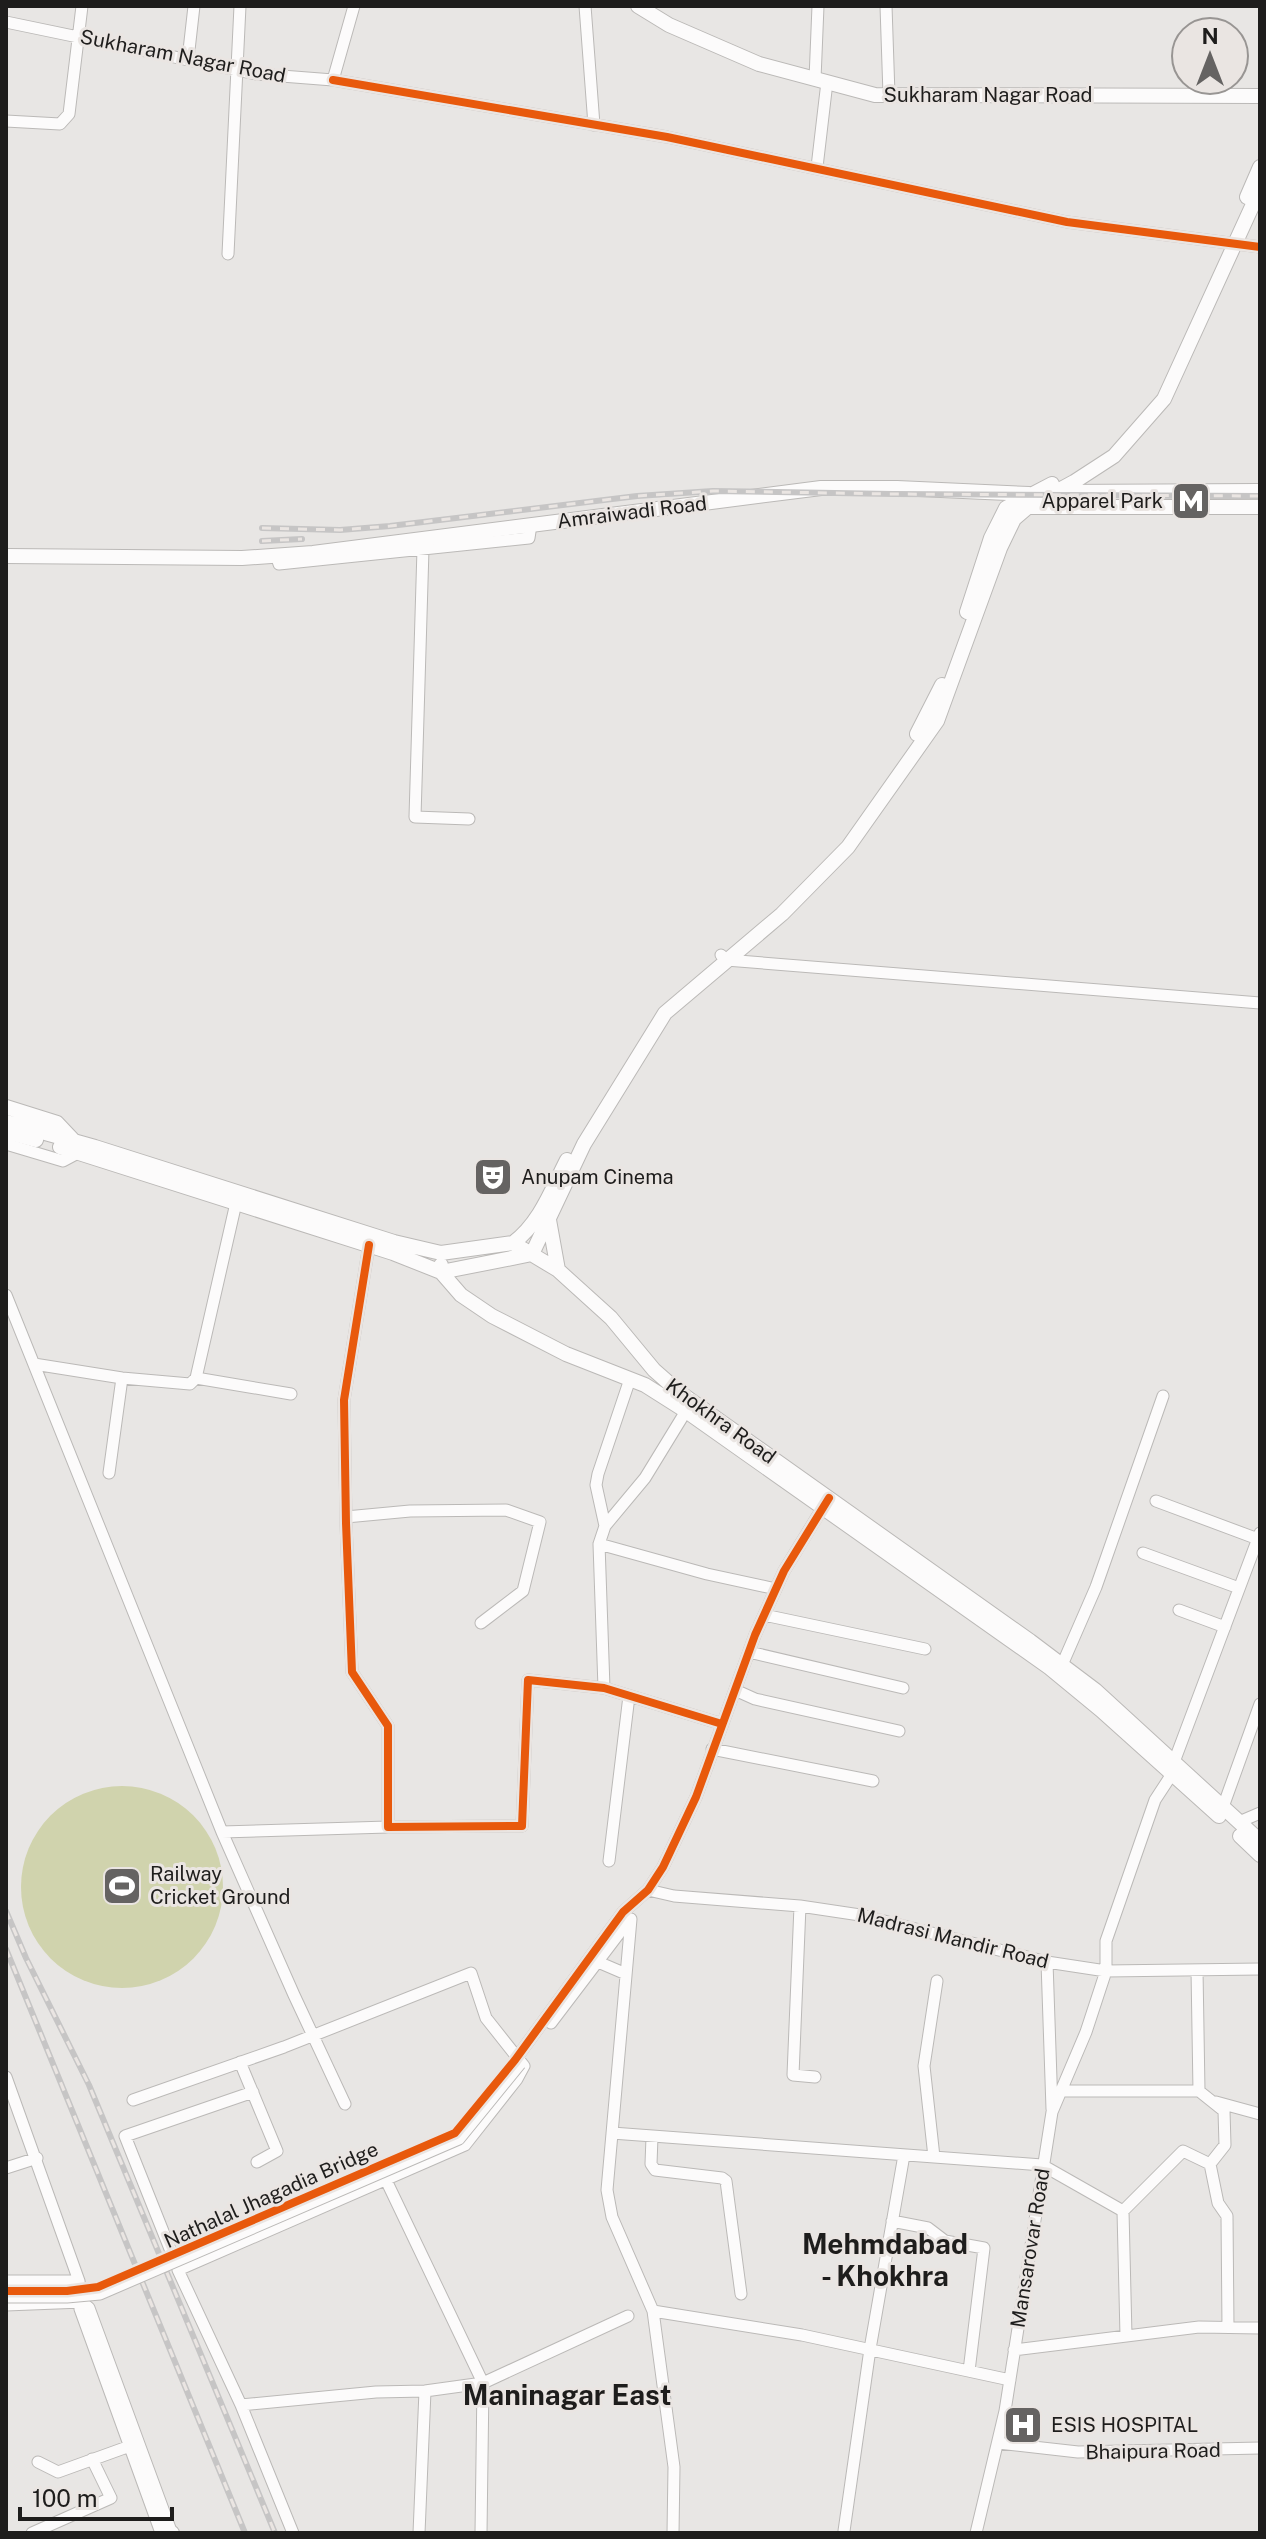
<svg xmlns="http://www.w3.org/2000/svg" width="1266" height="2539" viewBox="0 0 1266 2539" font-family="'Public Sans',sans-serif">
	<rect width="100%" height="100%" fill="#e8e6e4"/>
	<!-- park -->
	<path fill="#d0d3ad" d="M21 1887a101 101 0 1 1 202 0a101 101 0 1 1-202 0Z"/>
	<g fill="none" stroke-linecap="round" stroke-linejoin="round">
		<defs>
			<path id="minor" d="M585,6l9,119
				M886,6l3,89
				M6,22l250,52 77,6 21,-74
				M188,59l6,-53
				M815,79l3,-73
				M333,80l334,57 400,85 193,25
				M6,121l54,3 9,-10 13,-108
				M817,167l10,-85
				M228,254l12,-248
				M423,549l-8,268 54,2
				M276,555l3,9 250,-26 2,-13
				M721,955l5,5 534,43
				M6,1144l57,17 15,-8
				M369,1245l-25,155 2,123 6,149 36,54v101l134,-1 6,-146 76,8 118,36
				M6,1295l216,537 166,-5
				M34,1364l88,14 68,6 6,-6 40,-175
				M196,1378l95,16
				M109,1473l13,-95
				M1156,1501l102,38
				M346,1517l64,-6 96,-1 34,12 -17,69 -42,32
				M605,1526l-9,-41 2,-11 32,-95
				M599,1544l6,-18 40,-48 41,-67
				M1143,1553l96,35
				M1179,1610l46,17
				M764,1615l161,34
				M749,1652l154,36
				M1062,1665l34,-78 67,-191
				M604,1688l-5,-144 108,30 69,15
				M735,1690l20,9 144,32
				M712,1749l161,32
				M1174,1762l86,-229
				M1223,1807l37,-103
				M1239,1822l21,-9
				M222,1832l72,163 51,109
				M609,1861l20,-165
				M648,1890l26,6 126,10 60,9 187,47 59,9 154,-2
				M800,1906l-7,169 22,2
				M631,1919l-24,271 5,27 41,94 21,156 -1,66
				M598,1962l28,12
				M1047,1962l5,147
				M1197,1970l2,121 25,20 1,34 -15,19
				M551,2023l79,-104
				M515,2060l108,-148 25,-22 15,-23 33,-70 59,-162 29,-64 41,-67
				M240,2062l37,89 -20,11
				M6,2077l73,204 3,21 -2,7 81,224
				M1061,2091h138
				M133,2100l151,-53 187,-74 15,45 38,48 -7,13 -52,66 -287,125 63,135
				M1216,2102l44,12
				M612,2133l430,32 81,46 60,-60 27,13 8,39 9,13 1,111
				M652,2137l-1,27 4,6 67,8 4,3 15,113
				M934,2157l-10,-91 13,-85
				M6,2168l31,-10
				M1123,2211l3,125
				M892,2221l36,7 17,13 39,7 -15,123
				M178,2269l-53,-133 128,-44
				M6,2281h73
				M82,2302l7,6 82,223
				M6,2305l76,-3
				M653,2311l149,24 208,45
				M1014,2350l185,-23 61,1
				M998,2443l80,9 182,-4
				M38,2462l20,10 72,-26
				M844,2531l26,-182 34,-194
				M32,2533l79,-35 -19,-39
				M293,2533l-52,-128 135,-13 49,-1 58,-8 -98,-205
				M419,2533l6,-142
				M481,2533l2,-150 145,-67
				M976,2533l29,-122 47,-299 34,-80 20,-61v-30l49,-141 17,-26"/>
			<path id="major" d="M638,6l31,19 90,39 116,31 385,1
				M1247,197l13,-30
				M1058,492l202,-1
				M1029,507h231
				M6,556l236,2 71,-5 508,-65h76l132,6
				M967,612l24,-74 15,-30 46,-24
				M917,734l25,-49
				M6,1107l51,16 17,18
				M6,1122l89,25 299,95 47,11 72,-10 45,27 53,48 43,52 25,22 351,249 65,49 165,151
				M6,1132l30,8
				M60,1147l333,106 48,19 20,23 31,21 74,38 79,31 41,26 364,257 51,42 118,106
				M549,1220l9,50
				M513,1243c27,-20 39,-54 54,-83
				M441,1265v7l91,-18 52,-110 81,-131 117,-99 66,-67 89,-126 63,-173 14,-29 14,-12 46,-25 40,-26 50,-57 96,-210
				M1240,1836l20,19
				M167,2533h5"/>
		</defs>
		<!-- minor casing -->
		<use href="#minor" stroke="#bbb9b7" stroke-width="13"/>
		<!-- major casing -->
		<use href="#major" stroke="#bbb9b7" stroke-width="16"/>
		<!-- minor -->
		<use href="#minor" stroke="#fcfbfb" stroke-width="11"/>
		<!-- major -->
		<use href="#major" stroke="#fcfbfb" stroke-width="14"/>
		<defs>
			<path id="rail" d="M262,528l78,2 50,-4 247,-30 76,-5 180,3 367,2
				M262,541l40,-2
				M6,1911l20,47 63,127 186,448
				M6,1949l239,584"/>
		</defs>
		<!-- rail casing -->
		<use href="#rail" stroke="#c6c5c5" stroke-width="6"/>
		<!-- rail -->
		<use href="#rail" stroke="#eae5e2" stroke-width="3" stroke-dasharray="9" stroke-linecap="butt"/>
		<defs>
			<path id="minor-bridge" d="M6,2297h61l33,-3 359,-155 61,-75"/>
		</defs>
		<!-- minor-bridge casing -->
		<use href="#minor-bridge" stroke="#bbb9b7" stroke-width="13" stroke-linecap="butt"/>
		<!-- minor-bridge -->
		<use href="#minor-bridge" stroke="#fcfbfb" stroke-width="11"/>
		<defs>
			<path id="cycleway" d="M333,80l334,57 400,85 193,25
				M369,1245l-25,155 2,123 6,149 36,54v101l134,-1 6,-146 76,8 118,36
				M6,2291h61l31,-4 357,-154 60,-73 108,-148 25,-22 15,-23 33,-70 59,-162 29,-64 45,-73"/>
		</defs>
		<!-- cycleway casing -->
		<use href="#cycleway" stroke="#eae5e2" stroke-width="13"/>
		<!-- cycleway -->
		<use href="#cycleway" stroke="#e8590c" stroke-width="8"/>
	</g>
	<!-- icons -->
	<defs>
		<symbol id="metro-square" viewBox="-11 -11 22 22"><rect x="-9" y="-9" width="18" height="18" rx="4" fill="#656362" stroke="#eae5e2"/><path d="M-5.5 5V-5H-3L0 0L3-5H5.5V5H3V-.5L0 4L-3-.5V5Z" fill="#fff"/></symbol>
		<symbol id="theatre-square" viewBox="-11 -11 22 22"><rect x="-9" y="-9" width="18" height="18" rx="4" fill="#656362" stroke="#eae5e2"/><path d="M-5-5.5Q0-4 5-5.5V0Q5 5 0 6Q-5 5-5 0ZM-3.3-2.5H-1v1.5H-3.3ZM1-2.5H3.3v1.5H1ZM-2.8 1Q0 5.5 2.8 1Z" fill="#fff"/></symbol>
		<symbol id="stadium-square" viewBox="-11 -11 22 22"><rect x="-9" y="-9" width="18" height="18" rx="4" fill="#656362" stroke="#eae5e2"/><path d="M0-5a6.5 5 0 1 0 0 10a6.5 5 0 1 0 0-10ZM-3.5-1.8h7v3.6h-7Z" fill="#fff"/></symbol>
		<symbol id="hospital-square" viewBox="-11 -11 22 22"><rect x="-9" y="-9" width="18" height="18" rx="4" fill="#656362" stroke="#eae5e2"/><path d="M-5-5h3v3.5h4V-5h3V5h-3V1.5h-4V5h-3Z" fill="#fff"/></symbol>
	</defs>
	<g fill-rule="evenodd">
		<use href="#metro-square" x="1169" y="479" width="44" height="44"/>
		<use href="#theatre-square" x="471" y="1155" width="44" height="44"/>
		<use href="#stadium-square" x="100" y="1864" width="44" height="44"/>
		<use href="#hospital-square" x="1001" y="2403" width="44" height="44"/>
	</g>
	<g text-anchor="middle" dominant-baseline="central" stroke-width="6" stroke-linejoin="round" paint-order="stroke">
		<!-- street labels -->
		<g font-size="20" fill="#1e1d1c" stroke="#eae5e2">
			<text transform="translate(183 56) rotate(11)">Sukharam Nagar Road</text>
			<text x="988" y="95">Sukharam Nagar Road</text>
			<text transform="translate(632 512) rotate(-7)">Amraiwadi Road</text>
			<text transform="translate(721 1421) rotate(36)">Khokhra Road</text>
			<text transform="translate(953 1938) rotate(14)">Madrasi Mandir Road</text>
			<text transform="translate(271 2195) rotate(-24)">Nathalal Jhagadia Bridge</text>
			<text transform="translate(1030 2248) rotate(-81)">Mansarovar Road</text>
			<text transform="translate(1153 2451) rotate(-1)">Bhaipura Road</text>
		</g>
		<!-- poi labels -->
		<g font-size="20" fill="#1e1d1c" stroke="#eae5e2" text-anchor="start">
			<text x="1163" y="501" text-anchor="end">Apparel Park</text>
			<text x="521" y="1177">Anupam Cinema</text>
			<text x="150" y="1874">Railway<tspan x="150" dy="23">Cricket Ground</tspan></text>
			<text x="1051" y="2425">ESIS HOSPITAL</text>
		</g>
		<!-- district labels -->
		<g font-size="28" font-weight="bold" fill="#1e1d1c" stroke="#eae5e2">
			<text x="885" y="2243">Mehmdabad<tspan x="885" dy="32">- Khokhra</tspan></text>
			<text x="567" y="2394">Maninagar East</text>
		</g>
	</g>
	<!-- border -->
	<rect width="1266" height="2539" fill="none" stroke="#1e1d1c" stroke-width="16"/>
	<!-- north arrow -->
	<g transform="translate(1210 56)"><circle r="38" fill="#eae5e2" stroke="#989593" stroke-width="2"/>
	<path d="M0-6L14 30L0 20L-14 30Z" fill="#656362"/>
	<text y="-12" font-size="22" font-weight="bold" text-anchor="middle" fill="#1e1d1c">N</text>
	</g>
	<!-- scale -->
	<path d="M20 2507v12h152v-12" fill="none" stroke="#1e1d1c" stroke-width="4"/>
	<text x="32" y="2507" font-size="24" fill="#1e1d1c" stroke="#eae5e2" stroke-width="6" paint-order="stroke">100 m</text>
</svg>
